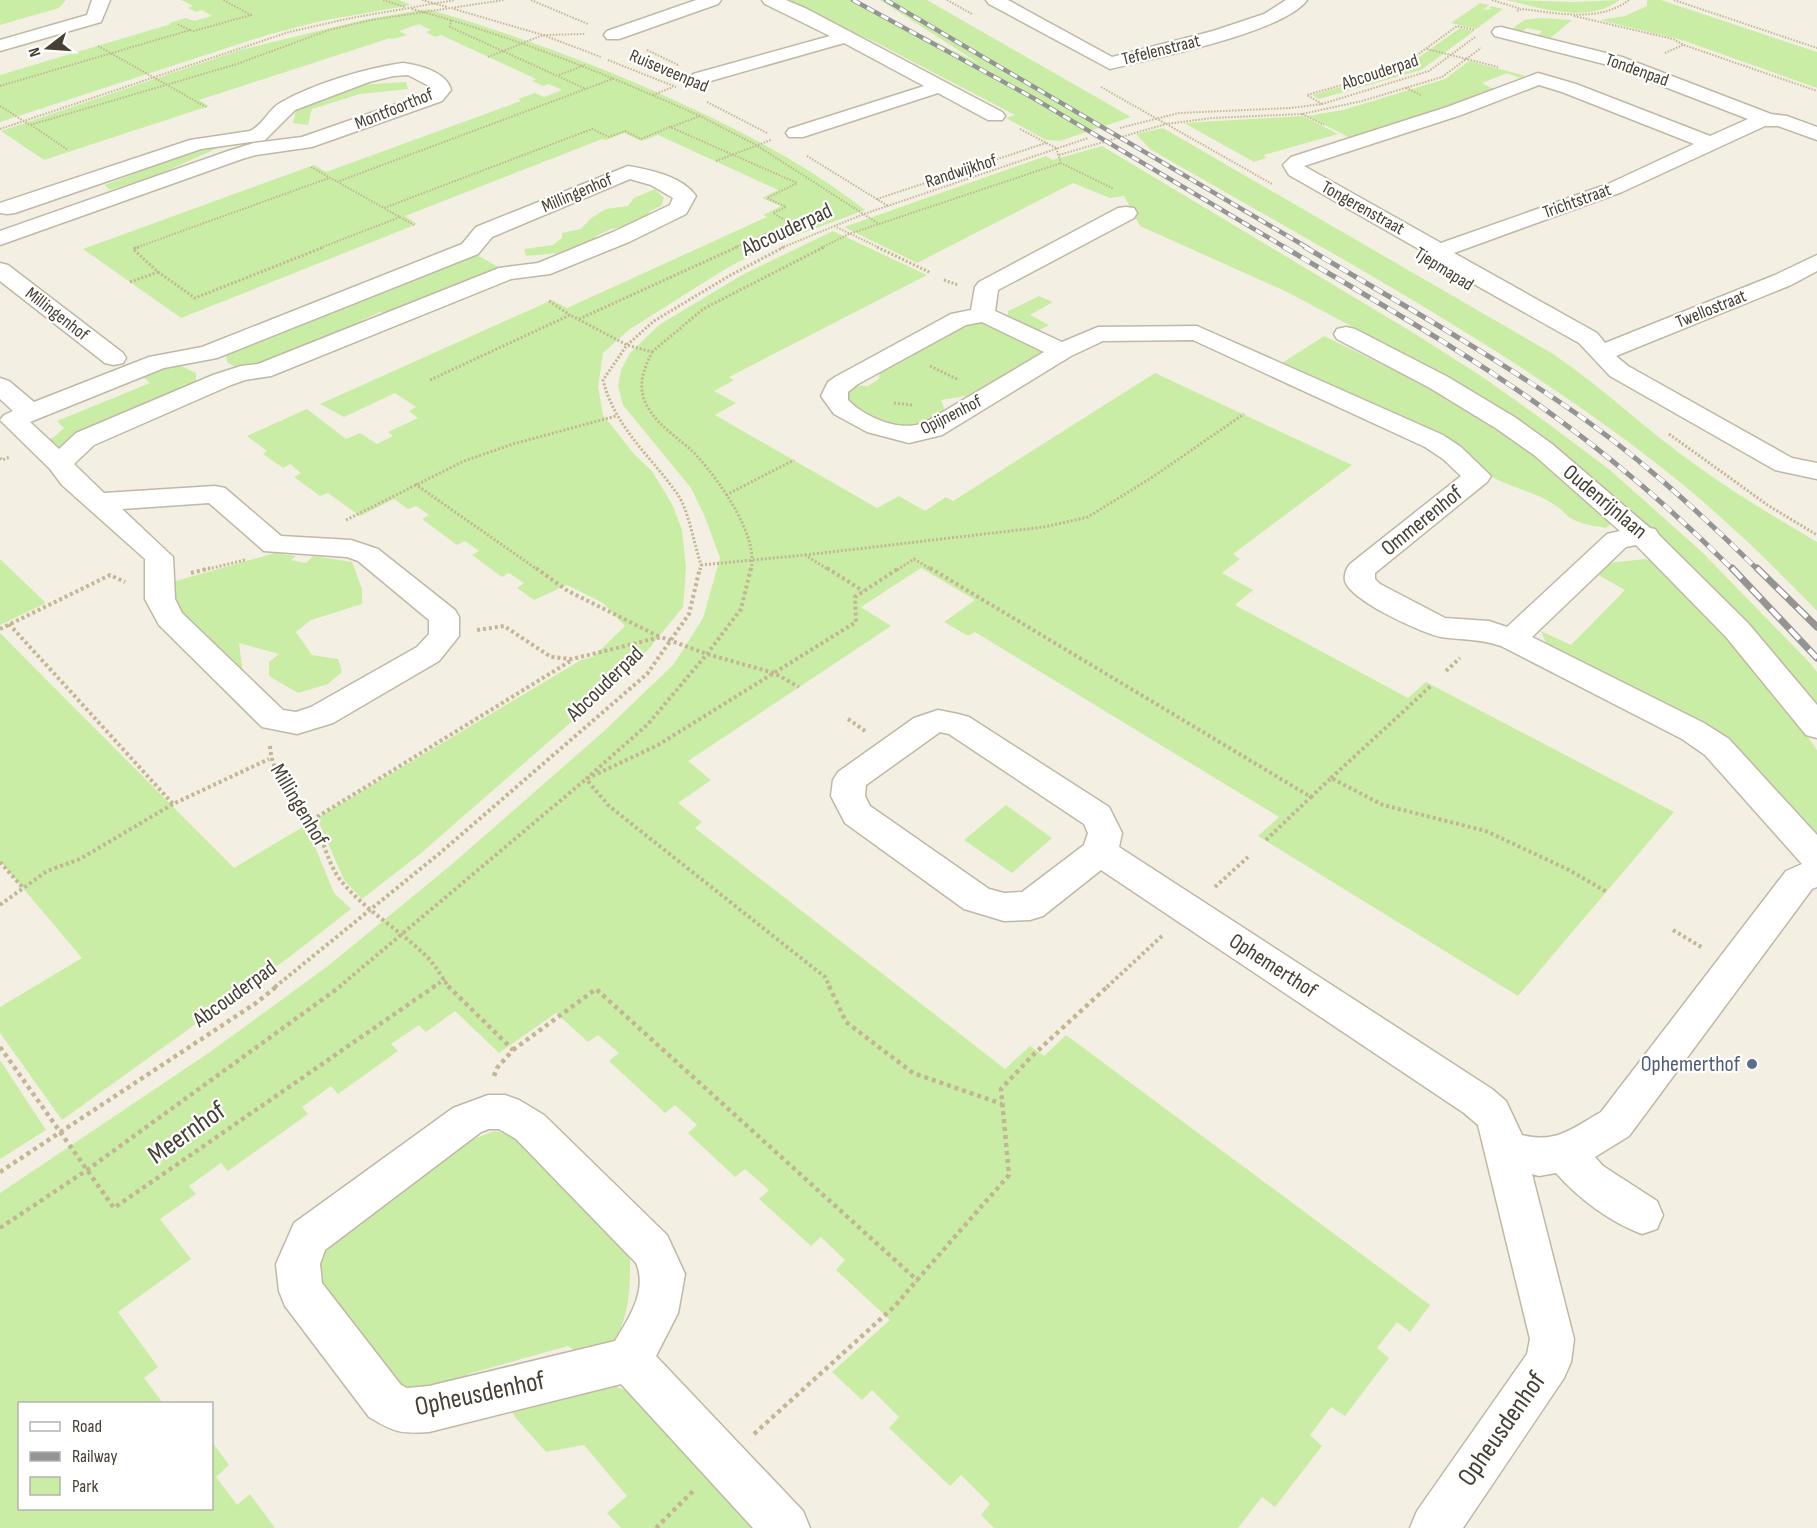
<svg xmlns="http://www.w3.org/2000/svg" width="1817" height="1528" viewBox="0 0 1817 1528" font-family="'Sofia Sans Condensed',sans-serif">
	<rect width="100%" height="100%" fill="#f4efe3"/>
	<!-- green -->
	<path fill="#caeda6" d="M0,0h66l-7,8 -59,17z
		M181,0h218l12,5 -90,16 -54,14 -267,87v-47l171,-51 -2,-1 17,-5 8,3 18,-5 -10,-6 -6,2 -8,-4 5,-2z
		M780,0h72l128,64 -100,-64h47l204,117 -71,24 -14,-1 -40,-22 9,-3 -140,-73z
		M1506,0l68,2 45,-2c-29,24 -79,8 -113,0z
		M1647,0h14l156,52v36l-135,-48 -82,-20 25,-4 22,-10z
		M1480,3l9,2 -6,5 10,-1 -4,-1 2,-2 12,3 -27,20 -25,-6z
		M428,9c85,25 167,55 248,92 66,30 131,64 189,109l-92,34 -46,24 -97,61 -27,24 -5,34 5,28 31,39 18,17 21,35 9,24 4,38 -3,39 -35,43 -48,47 -180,157 -58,45 -18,-19 -27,-62 264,-158 12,-3 32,-31 -22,-23 -36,-18 -33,15 -17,-12 7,-5 -15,-10 -7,4 -30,-22 7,-4 -14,-10 -8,4 -35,-26 7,-4 -13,-9 -8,3 -14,-10 -34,17 -32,-23 -8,3 -26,-19 7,-4 -11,-9 -7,4 -20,-14 4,-3 -20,-15 60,-27 39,30 14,-6 17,11 16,-8 -5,-4 30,-14 -9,-7 7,-4 -21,-14 -51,24 -24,-13 232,-104 15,8 200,-91 -4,-2 18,-9 -19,-8 16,-8 -120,-55 -17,6 -17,-8 -18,7 -4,-1 -197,77 12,8 -236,94 -98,-69 231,-84 12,7 195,-71 -3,-2 17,-6 9,4 18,-7 -13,-6 -6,2 -11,-5 4,-2 -95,-44 -6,2 -9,-5 5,-2 -12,-6 -20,7 8,4 -14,4 -3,-1 -191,62 10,6 -165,54 -43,-29 239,-81 128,-31z
		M1540,18l32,2 -24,20 -12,-3 6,-6 -15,-3 -8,6 -10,-3 15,-11z
		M1460,28l14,3 -53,39 -102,29 -7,-4 89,-25z
		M1469,61l57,15 -6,2 -13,-5 -25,10 15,8 -143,49 -47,-24 36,-6 102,-31z
		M406,82l2,7 -48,5 -48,15 -4,16 -15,-2 3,-14 6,-4 26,-6 29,-14z
		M1303,116l35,18 -74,21 2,3 -12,4 -70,-39z
		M1163,128l390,226c51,34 94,77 144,112 39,28 79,52 120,76v69c-49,-51 -101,-101 -156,-144 -157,-123 -340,-219 -511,-318l-14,-15z
		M1102,146l310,186 72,46 62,44 64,48 92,82 108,111 7,9v33l-63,-75 -44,-46 -42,-41 -74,-62 -183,-123 -124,-66 -147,-66 -16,-30 -14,2 -37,-15 -156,80 -73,-36 202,-71 6,4z
		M220,147l-65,29 -46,14 -4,-5 93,-36z
		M655,189l9,9 -3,8 -11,5 -3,6 -24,10 -12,2 -15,7 -6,10 -20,6 -44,4 -2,-7 29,-4 9,-7v-5l19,-4 9,-10 16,-10 22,-3 6,-8z
		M833,231l94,44 -198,102 5,3 -20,11 22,12 -21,12 162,93 22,-12 26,15 21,-14 7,4 202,-128 197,92 -119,89 7,5 -18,14 31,17 -18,15 173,93 18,-16 248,130 -156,184 -260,-160 21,-19 -304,-185 -7,4 -24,-14 31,-22 -54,-32 -60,39 30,19 -203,135 23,19 -33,23 24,19 -7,6 310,241 25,-23 14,10 22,-21 364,270 -20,27 -13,-10 -20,26 12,10 -44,58 -14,-9 -21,28 12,11 -47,61 -13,-10 -24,31h-244l-13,-13 9,-11 -29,-29 -11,11 -61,-58 10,-11 -27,-27 -10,10 -30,-28 58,-52 -54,-50 9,-10 -24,-23 -10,9 -52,-47 10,-9 -24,-21 -10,8 -47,-44 9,-8 -22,-20 -10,8 -56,-52 10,-8 -21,-18 -10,7 -32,-29 -57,40 -44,-42 -29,21 -7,-7 -28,19 7,7 -60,43 -7,-8 -29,21 6,7 -80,57 -7,-8 -32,23 7,8 -36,25 31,40 -73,53 40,55 -14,11 19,25 -143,1v104h192v-66l17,23 -13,12 21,28 13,-11 25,34h-275v-335l210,-141 118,-86 123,-101 152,-133 71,-68 29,-46 17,-60 -15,-41 -14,-29 -68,-83 -5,-19 3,-16 9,-17 29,-28 83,-50z
		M472,252l28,16 -112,47 -8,-3 -19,9 5,4 -87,36 -43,7 -9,-6 -1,-8 140,-60 5,3 47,-19z
		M1039,296l14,6 -23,13 19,10 -15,8 -20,-10 -6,-7v-5z
		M982,320l61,27 1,11 -76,43 -3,-5 -24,4 4,11c-37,30 -65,12 -100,-9v-10l6,-7 17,1 11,-7 1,-9 77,-43z
		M1324,336l94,46 103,59 92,77 -2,6 -5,4c-11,-2 -21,-3 -32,-8 -7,-3 -11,-10 -18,-14 -23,-17 -55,-19 -75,-37l-202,-104z
		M179,365l17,8v10l-142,70 -14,-11 14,-5 10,-9 -7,-7 93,-38 -9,-8 17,-8z
		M275,553l21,3 -5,4 15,3 7,-7 39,6 10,27v15l-51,16 -15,12 16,23 26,4 4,13 -14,12 -30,9 -29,-17v-14l10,-8 -40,-11 5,38 -63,-65 -9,-31v-3z
		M0,559l46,44 -46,22z
		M1645,559l14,4 115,125 43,62v92l-98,-103 -170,-89 -8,-19 30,14 54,-55 -34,-19 9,-7z
		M0,633l234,235 72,-43 28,68 17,16 -59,46 -230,165 -62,-87v-26l82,-49 -82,-97z
		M1006,805l46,33 -40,35 -48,-33z
		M0,1060l46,70 -46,29z
		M495,1131l14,3 11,6 110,116c0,37 0,53 -15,86l-38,10 -9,-6 -100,28 -5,12 -34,11 -37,-15 -70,-93 -2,-21 6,-20 136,-105z
		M610,1384l17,7 15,12 116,125h-137l-14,-15 20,-17 -43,-51 -38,7 -32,-36 -3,-10z"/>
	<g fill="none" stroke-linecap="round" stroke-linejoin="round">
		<defs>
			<path id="minor" d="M92,0h18l-9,22 -101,29v-11l87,-25z
				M696,0h25l-3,4 -99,35h-12l-3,-4 3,-4z
				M762,0h24l21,9 195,103 3,4 -3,4h-14l-50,-27 -135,44h-14l-3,-4 3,-4 135,-43 -80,-43 -137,39h-14l-2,-4 2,-4 137,-38 -65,-32z
				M986,0h22l104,57 101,-26 51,-17 22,-14h21c-24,33 -155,58 -197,69l-121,-65z
				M1501,27l121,30 149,57 16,2 30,11v13l-39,-14h-13l-143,66 -168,61 143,80 8,10 170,-68 42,-20v16l-26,14 -175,71 12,10 164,92 25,5v16l-42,-9 -165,-94 -31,-33 -139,-78 -9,-9 -142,-81 -6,-10 8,-8 156,-50 91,-34 38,11 134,52 38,-17 -140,-54 -113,-29 -3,-4 3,-4zM1539,85l23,7 132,52 -86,40 -167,59 -137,-77 157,-51z
				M403,63c16,2 44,9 48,27l-9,11 -130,46 -56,8 -14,4 -242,86v-14l228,-80 26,-8 48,-6 126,-44 3,-6 -23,-12 -15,1 -24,6 -74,28 -30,30 -64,9 -186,64 -8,1 -7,-1v-10l190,-63 60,-9c13,-6 18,-21 30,-28 33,-19 86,-35 123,-40z
				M628,166c22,4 54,10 68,30l-10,18 -57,28 -79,32 -39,5 -240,97 -26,4 -14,5 -137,60 -20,19 30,29 111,-7 10,2 56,48 70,4 27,9 77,61 4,7v19l-20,25 -106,62 -36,11 -35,-7 -103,-102 -14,-26v-40l-83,-74 -12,-16 -50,-49 4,-5 9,-4 -13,-12v-21l9,3 25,21 115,-45 53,-10 260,-103 14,-17zM630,179l21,6 22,13 -3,7 -57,27 -75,31 -39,5 -241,96 -17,2 -28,9 -137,58 -17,16 -29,-27 134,-54 53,-10 261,-104 14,-17zM209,503l55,48 83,6 11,4 71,59v14l-12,13 -106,60 -15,5 -13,-2 -101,-97 -7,-14 -2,-42 -51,-48z
				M1126,207l8,1 3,5 -3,5 -136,72 -3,21 67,31 36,-15 99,-1 246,109 18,12 30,29 -4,6 -112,91v6l5,5 65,34 44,3 18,6 100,-93 13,-3 -86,-76 -37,-26 -67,-41 -93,-49 -3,-5 3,-5 9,-2 9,2 93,48 68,41 36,26 98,84 5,1 4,6 89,88 69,82v33l-11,-3 -80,-98 -90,-92 -10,2 -94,90 172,86 25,16 88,96v52l-5,2 -183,247 -34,21 8,9 54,35 6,14 -6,14 -15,5c-32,-12 -63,-35 -86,-61l-17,3 -7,-2 42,165 -3,23 -7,16 -101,150h-53l7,-17 110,-157 3,-15 -52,-214 -14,-12 -363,-243 -58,46 -13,4 -26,1 -40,-12 -119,-86 -14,-27 2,-16 5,-8 76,-54 24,-8 20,4 11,3 140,90 13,26 -3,14 373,242 14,12 16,34c34,9 51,-7 79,-23l185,-241 16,-7 -97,-109 -23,-16 -181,-93c-20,-7 -39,-6 -60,-9 -19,-4 -90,-36 -96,-56 -1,-6 1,-12 5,-17l111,-88 -18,-17 -18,-12 -232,-107 -90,1 -32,15 -129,79 -33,8 -42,-11 -33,-18 -13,-18 7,-14 7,-5 116,-63 20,-4 4,-23 4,-5 139,-74zM982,322l62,30 -120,71c-25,9 -58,-5 -76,-23v-8l10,-8 108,-59zM940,732l9,2 135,90 4,9 -4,12 -62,47 -18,1 -15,-4 -119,-83 -5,-10 1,-11z
				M0,263l8,2 115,88 3,5 -3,5 -9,2 -9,-2 -105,-82z
				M488,1095h17l14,5 25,15 123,120 18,39 -7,39 -22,43 147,155 7,17h-57l-132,-144 -192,48c-29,2 -35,0 -60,-15l-84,-111 -6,-15 -3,-27 18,-41 159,-115zM489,1129h10l17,10 120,124c12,27 -7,55 -21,78l-186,45 -22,2 -6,-3 -79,-102 -2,-19 5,-14 156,-118z"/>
		</defs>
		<!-- minor casing -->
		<use href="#minor" stroke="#c0b8a5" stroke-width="3"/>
		<!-- path-far3 -->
		<path stroke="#c4b594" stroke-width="2" stroke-dasharray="1.5 1.5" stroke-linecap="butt" d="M383,0l22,7
			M422,0l25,7
			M531,0l57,24
			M947,0l25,14
			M1492,0l29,9
			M1674,0l143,48
			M412,9c100,27 194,65 288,107
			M454,9l89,26 58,22
			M1517,11l5,-2c35,4 77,14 107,-9
			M1574,16l99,23 11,6 133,46
			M451,20l-1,7 136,62
			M190,30l4,1 57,-16 -28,-15
			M98,46l108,61
			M1427,49l71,18
			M647,50l31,15
			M1665,53l18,-8
			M488,57l55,-22 42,-1
			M608,60l68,27
			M559,75l26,-10
			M0,86l190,-56 -13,-6
			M1101,87l171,97
			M1406,88l15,7
			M653,95l20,-8
			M707,102l60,31
			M1322,104l-15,-9 91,-26 59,-43 18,4
			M0,106l30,19 207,-61 92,-34 42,-10 133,-20
			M1302,114l22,11
			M31,125l37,25
			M671,127l29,-11 56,29 123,79
			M1120,128l59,-15 111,-5 32,-4 107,-33 46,-34
			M0,129l289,-97 62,-14 104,-18
			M1020,129l36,19
			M1056,148l5,15 53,26
			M1059,155l107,-31 46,-6 90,-4 60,-13 80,-24 39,-29
			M807,156l81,50
			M716,161l55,-21
			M311,167l73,41 208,-79 17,8 16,-6 16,8 29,-12 127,56 -30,15 19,9 -13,6 17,10 -56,25
			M337,182l278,-104
			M877,199l169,-56
			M400,217l14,8
			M834,226l46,22
			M135,248l194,-70
			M320,248l80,-31 -15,-8
			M781,248l83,-34 224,-76
			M821,248l28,-14 212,-71"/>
		<!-- path-far2 -->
		<path stroke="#c4b594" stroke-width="3" stroke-dasharray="2 2" stroke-linecap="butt" d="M877,247l54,26
			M158,272l37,26 129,-51
			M944,280l14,5
			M130,282l28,-10 -25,-23 6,-2
			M549,301l21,14
			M579,319l158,-72
			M652,352l51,-43 121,-62
			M930,366l29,14
			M430,380l140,-65 57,30 25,7c-8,17 -15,33 -6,52 11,23 36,35 52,53 22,25 61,79 53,113
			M894,403l19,2
			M1669,434l100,72 48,29
			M0,458l2,2 8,-3
			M415,484l123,86
			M726,495l68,-35
			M346,520l118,-59 49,-17 103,-28
			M805,555l239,-28 44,-10 63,-39 93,-64
			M701,565l104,-10 24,15
			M204,570l41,-10
			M700,570l1,-5c-6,-18 -13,-56 -23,-70 -27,-39 -63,-67 -75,-115l24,-35 27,-24 75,-45 55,-29
			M897,570l17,-11 18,11"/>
		<!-- path-far1 -->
		<path stroke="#c4b594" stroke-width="4" stroke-dasharray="3 3" stroke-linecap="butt" d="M536,568l32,23 92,46
			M751,568l-10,41 -34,45 -59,70 -62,55 23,27 216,171 5,10
			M827,568l36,23
			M930,568l381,229 20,-19 52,27 103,26 81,38 40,23
			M191,573l19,-5
			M9,624l164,180 96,-45
			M0,629l110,-54 15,7
			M477,630l27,-4 47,31 21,2 89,-22 46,17 67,19 25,14
			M1446,671l14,-13
			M848,719l17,12
			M270,746c2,31 23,47 40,70 14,20 16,47 32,66 23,28 56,47 82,72 11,10 17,22 25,33
			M1331,778l101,-93
			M312,820l260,-160
			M1266,840l45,-43
			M0,862l24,27
			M1215,887l33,-30
			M0,905l47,-34 33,-12 93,-55
			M1673,930l30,18
			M275,987l165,-134 207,-179 42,-60 11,-46
			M339,987l247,-208 72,-34 198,-123 -1,-25 44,-29
			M433,987l12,-8
			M1107,987l56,-52"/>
		<!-- path -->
		<path stroke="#c4b594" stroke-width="4.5" stroke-dasharray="4 4" stroke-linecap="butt" d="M448,986l65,64 -16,18 -3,8
			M829,986l17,36 67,51 89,31
			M0,1047l114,161 321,-222
			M513,1050l83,-61 321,291 92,-105 -8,-86 31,-33 76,-70
			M0,1172l256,-169 21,-17
			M0,1228l87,-58 254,-184
			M754,1434l141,-128 22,-26
			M656,1528l38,-38"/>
		<!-- minor -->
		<use href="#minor" fill="#fff" fill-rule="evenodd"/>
		<defs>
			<path id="rail-far2" d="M853,0l182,99 251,149
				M886,0l422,248"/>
			<path id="rail-far1" d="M1284,247c91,54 184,106 270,169 63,46 123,98 179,154
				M1305,247c86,51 173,100 256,156 72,48 136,107 197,167"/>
			<path id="rail" d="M1732,568l85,90
				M1757,568l60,59"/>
		</defs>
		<!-- rail-far2 casing -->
		<use href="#rail-far2" stroke="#949494" stroke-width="4.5"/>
		<!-- rail-far1 casing -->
		<use href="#rail-far1" stroke="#949494" stroke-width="5"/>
		<!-- rail casing -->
		<use href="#rail" stroke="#949494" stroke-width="7"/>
		<!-- rail-far2 -->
		<use href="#rail-far2" stroke="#fff" stroke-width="3" stroke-dasharray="8" stroke-linecap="butt"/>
		<!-- rail-far1 -->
		<use href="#rail-far1" stroke="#fff" stroke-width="4" stroke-dasharray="10" stroke-linecap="butt"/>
		<!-- rail -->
		<use href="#rail" stroke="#fff" stroke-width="4.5" stroke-dasharray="14" stroke-linecap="butt"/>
	</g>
	<!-- markers -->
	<circle fill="#5c6f8a" stroke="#fff" stroke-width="2" cx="1752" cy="1064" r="6"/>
	<g text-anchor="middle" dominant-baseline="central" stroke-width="4.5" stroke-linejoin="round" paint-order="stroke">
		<!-- far-street labels -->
		<g font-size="18" fill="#463f33" stroke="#fff">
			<text transform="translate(1161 50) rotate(-14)">Tefelenstraat</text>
			<text transform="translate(1637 70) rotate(20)">Tondenpad</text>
			<text transform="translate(669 71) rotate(23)">Ruiseveenpad</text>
			<text transform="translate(1380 72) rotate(-18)">Abcouderpad</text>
			<text transform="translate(394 109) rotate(-22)">Montfoorthof</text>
			<text transform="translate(961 171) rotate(-18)">Randwijkhof</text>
			<text transform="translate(577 193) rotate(-23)">Millingenhof</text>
			<text transform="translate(1577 201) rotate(-20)">Trichtstraat</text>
			<text transform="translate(1363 208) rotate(29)">Tongerenstraat</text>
			<text transform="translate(1444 269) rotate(32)">Tjepmapad</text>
			<text transform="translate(1711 309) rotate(-22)">Twellostraat</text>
			<text transform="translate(57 314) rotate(38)">Millingenhof</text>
			<text transform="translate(951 415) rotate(-27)">Opijnenhof</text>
		</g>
		<!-- street labels -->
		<g font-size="22" fill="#463f33" stroke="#fff">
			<text transform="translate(787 230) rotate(-25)">Abcouderpad</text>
			<text transform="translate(1605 502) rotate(40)">Oudenrijnlaan</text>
			<text transform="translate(1422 521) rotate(-39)">Ommerenhof</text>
			<text transform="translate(605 684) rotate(-44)">Abcouderpad</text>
			<text transform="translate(299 805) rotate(59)">Millingenhof</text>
			<text transform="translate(1273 966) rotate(33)">Ophemerthof</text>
			<text transform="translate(235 994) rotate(-36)">Abcouderpad</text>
		</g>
		<!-- service labels -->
		<g font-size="22" fill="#4e5e75" stroke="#fff" text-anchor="end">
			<text x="1740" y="1064">Ophemerthof</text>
		</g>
		<!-- near-street labels -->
		<g font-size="27" fill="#463f33" stroke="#fff">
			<text transform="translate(187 1133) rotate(-35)">Meernhof</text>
			<text transform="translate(480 1394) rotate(-12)">Opheusdenhof</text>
			<text transform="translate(1502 1429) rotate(-55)">Opheusdenhof</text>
		</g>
	</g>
	<!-- legend -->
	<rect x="18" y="1402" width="195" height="108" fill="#ffffff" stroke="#b5b2ad" stroke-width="1.5"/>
	<rect x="30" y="1422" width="30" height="9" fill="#ffffff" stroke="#b5b2ad" stroke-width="1.5"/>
	<text x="72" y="1432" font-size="18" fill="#463f33">Road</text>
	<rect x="30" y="1452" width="30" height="9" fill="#949494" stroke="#b5b2ad" stroke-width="1.5"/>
	<text x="72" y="1462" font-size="18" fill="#463f33">Railway</text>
	<rect x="30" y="1477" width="30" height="18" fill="#caeda6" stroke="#b5b2ad" stroke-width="1.5"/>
	<text x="72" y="1492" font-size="18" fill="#463f33">Park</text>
	<!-- north arrow -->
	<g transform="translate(48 48) rotate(253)" stroke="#ffffff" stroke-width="4.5" paint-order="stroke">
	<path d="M0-4.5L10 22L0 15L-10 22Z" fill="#463f33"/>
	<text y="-9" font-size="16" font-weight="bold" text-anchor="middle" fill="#463f33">N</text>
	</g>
</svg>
